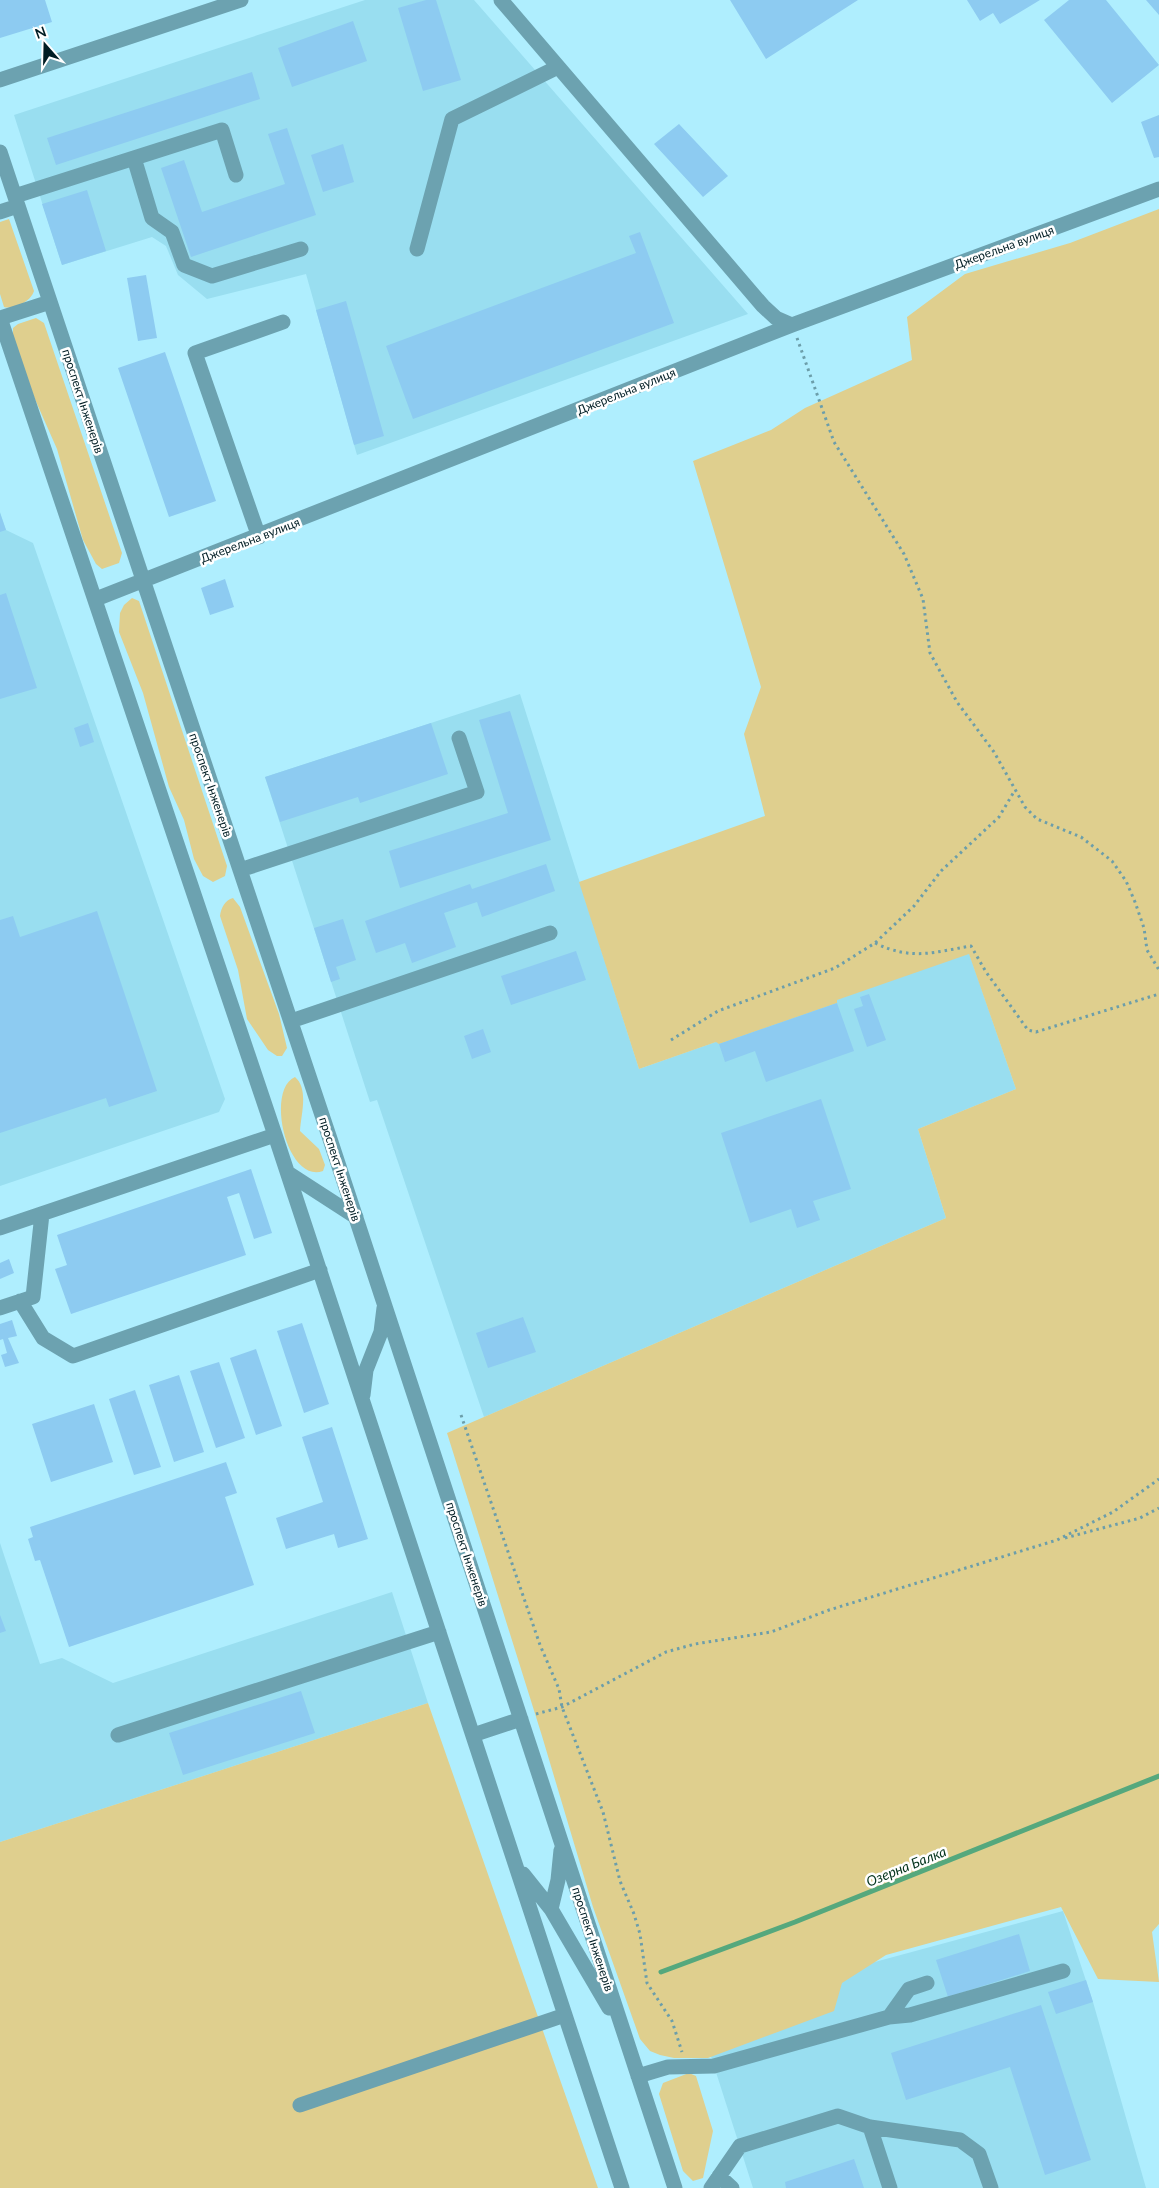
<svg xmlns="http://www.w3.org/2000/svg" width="1159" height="2188" viewBox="0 0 1159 2188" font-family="Lato,sans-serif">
	<rect width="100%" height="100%" fill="#afeefe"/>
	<!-- built -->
	<path fill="#99def0" d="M365,0h109l274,314 -391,141 -51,-181 -99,25 -29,-24 -12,-29 -14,-9 -90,28 -48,-150z
		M0,512l6,18 27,13 192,556 -6,13 -219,74z
		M520,694l119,375 330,-116 47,136 -98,40 28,89 -462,199 -107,-317 -7,2 -105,-325z
		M0,1543l40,121 22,-6 51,25 279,-91 36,111 -428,139z
		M1063,1911l30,91 53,186h-393l-54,-169 17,-14z"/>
	<!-- green -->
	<path fill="#dfcf8e" d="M1159,209v1715l-7,8 7,50 -61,-3 -37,-72 -175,48 -44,28 -8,28 -126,47h-34l-14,-3 -10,-4 -10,-12 -47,-132 -51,-171 -95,-303 499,-215 -28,-89 98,-40 -47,-135 -132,46v3l-118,41 -3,-2 -77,27 -60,-187 186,-66 -21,-82 17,-47 -68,-226 78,-31 34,-22 107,-48 -5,-43 58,-43 105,-31z
		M9,219l25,72c-3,10 -19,19 -30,16l-4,-13v-72z
		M36,318l8,5 78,230 -3,10 -17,6 -6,-5 -13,-24 -26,-91 -23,-52 -21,-61v-8l5,-4z
		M132,598l7,3 88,265 -2,10 -12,6 -10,-6 -9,-17 -10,-39 -15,-33 -26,-94 -24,-61 1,-19 4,-8z
		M233,898l7,9 39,107 8,34 -5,8h-5l-9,-6 -21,-31 -9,-49 -18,-54c1,-8 5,-16 13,-18z
		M295,1077c14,12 6,37 5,54l19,18 6,16 -2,6c-36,13 -58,-81 -28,-94z
		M428,1703l170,485h-598v-346z
		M689,2073l7,3 17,55 -10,47 -10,3 -10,-10 -24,-77 4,-11z"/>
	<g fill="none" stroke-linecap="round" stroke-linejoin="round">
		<!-- stream -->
		<path stroke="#55a87d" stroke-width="5" d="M661,1972l134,-50 364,-146"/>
	</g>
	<!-- building -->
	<path fill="#8dcbf1" d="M0,0h45l7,22 -52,16z
		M426,0h10l25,80 -38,11 -25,-83z
		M730,0h128l-92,59z
		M967,0h73l-40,24 -7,-11 -13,8z
		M1069,0h37l53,65 -47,38 -68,-83z
		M1146,0h13v15z
		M353,21l14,40 -75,26 -14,-39z
		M252,72l8,27 -204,66 -9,-27z
		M1159,115v42l-5,1 -13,-36z
		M679,124l49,52 -25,21 -49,-53z
		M287,128l29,87 -125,42 -30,-89 23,-8 18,52 83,-28 -17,-50z
		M343,144l11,38 -31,10 -12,-37z
		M87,190l19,61 -44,14 -20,-61z
		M640,232l34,91 -261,96 -27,-73 250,-93 -7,-17z
		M146,275l11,63 -19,3 -11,-63z
		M346,301l38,135 -30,9 -38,-135z
		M165,352l51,149 -47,16 -51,-149z
		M0,513l6,17 -6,2z
		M225,579l9,28 -24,8 -9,-27z
		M6,593l31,95 -37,11v-104z
		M510,711l41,129 -151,48 -11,-37 119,-38 -29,-93z
		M88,723l6,19 -14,5 -6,-19z
		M431,723l17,51 -88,29 -2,-6 -78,25 -15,-45z
		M546,864l9,27 -73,26 -5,-15 -33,11 12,34 -44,16 -7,-20 -29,10 -11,-32 105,-37 2,5z
		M97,911l60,180 -48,16 -3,-9 -106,35v-213l13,-4 7,21z
		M343,919l13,41 -20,7 4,12 -9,3 -17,-54z
		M576,951l10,29 -75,25 -10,-29z
		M869,994l17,46 -19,7 -13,-38 9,-3 -3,-9z
		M837,1003l17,48 -88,31 -11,-31 -30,11 -6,-18z
		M483,1029l8,23 -19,7 -8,-23z
		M821,1099l30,90 -38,12 7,19 -23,8 -6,-19 -41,14 -29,-90z
		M251,1169l21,64 -18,6 -15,-46 -12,4 19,58 -175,59 -16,-45 12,-4 -10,-30z
		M9,1259l5,14 -14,6v-16z
		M523,1317l13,35 -48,16 -12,-35z
		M12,1320l5,16 -9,2 11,25 -14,4 -4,-12 6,-2 -4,-14 -3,1v-16z
		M302,1323l27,81 -25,9 -27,-82z
		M256,1349l26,77 -26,9 -26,-77z
		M219,1362l26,76 -29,10 -26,-77z
		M179,1375l25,77 -30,10 -25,-77z
		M135,1390l26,77 -27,8 -25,-76z
		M94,1404l19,58 -62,20 -19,-58z
		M332,1427l36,112 -30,9 -4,-14 -48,15 -10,-31 47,-16 -21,-65z
		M226,1462l11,31 -12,4 29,88 -185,62 -29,-87 -5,1 -7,-22 5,-2 -3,-10z
		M0,1615l6,16 -6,2z
		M301,1691l14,42 -132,42 -14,-42z
		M1019,1934l11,37 -82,26 -12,-37z
		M1086,1980l7,22 -37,12 -8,-22z
		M1041,2005l50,155 -46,15 -35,-108 -104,33 -15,-47z
		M854,2159l10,29h-78l-1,-6z"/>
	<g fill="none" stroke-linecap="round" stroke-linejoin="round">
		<!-- path -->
		<path stroke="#6c9eaa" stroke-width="3" stroke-dasharray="2.5 4" stroke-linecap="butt" d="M797,338l37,104 70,112 19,45 7,54 27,49 37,50 31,55 12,12 44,18 31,24 14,20 9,21 9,26 3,22 12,20
			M875,943c37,18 59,9 96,3l15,26 42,58 8,2 123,-38
			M671,1040l47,-29 117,-43 40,-25 39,-37 27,-35 58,-54 16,-27
			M461,1415l79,230 19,44 3,18 41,105 17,69 14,33 6,20 7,49 25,38 10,31
			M1065,1538l75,-20 19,-10
			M536,1714l26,-7 104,-55 29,-8 76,-12 58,-22 228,-70 56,-28 46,-33"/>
		<!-- minor -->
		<path stroke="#6ca2b0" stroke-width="15" d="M501,0l262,306 13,12 16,7
			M0,80l241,-80
			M0,152l330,987 345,1049
			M134,158l18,60 20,14 12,33 28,11 89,-27
			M15,196l207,-66 14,45
			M0,212l18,-6
			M417,249l35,-130 106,-52
			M0,318l275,817 347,1053
			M0,318l50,-16
			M259,537l-64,-184 88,-31
			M96,599l696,-274 367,-136
			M240,870l237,-78 -18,-54
			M291,1021l259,-88
			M288,1173l68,44
			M0,1228l275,-93
			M20,1301l23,37 30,18 247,-86
			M0,1308l33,-11 9,-83
			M363,1395l3,-25 15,-38 3,-24
			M118,1735l321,-103
			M473,1735l48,-16
			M523,1874l28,35 58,99
			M551,1909l7,-29 3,-30
			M927,1983l-18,6 -20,28 21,-2 153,-44
			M638,2076l30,-9 46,-1 175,-49
			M300,2105l265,-90
			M870,2127l20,61
			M719,2176l13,12
			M711,2188l29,-42 98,-30 32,11 90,13 19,14 12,34"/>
	</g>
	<g text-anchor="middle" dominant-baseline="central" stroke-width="5" stroke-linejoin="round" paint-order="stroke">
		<!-- street labels -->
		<g font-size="12" fill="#001d24" stroke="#fff">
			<text transform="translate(1004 247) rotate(-20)">Джерельна вулиця</text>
			<text transform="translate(626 391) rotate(-22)">Джерельна вулиця</text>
			<text transform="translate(83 401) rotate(72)">проспект Інженерів</text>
			<text transform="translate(250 540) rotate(-21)">Джерельна вулиця</text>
			<text transform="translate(211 785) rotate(71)">проспект Інженерів</text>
			<text transform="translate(340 1169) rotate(72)">проспект Інженерів</text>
			<text transform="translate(467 1554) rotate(72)">проспект Інженерів</text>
			<text transform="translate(593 1939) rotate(72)">проспект Інженерів</text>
		</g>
		<!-- water labels -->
		<g font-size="14" font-style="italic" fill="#04341c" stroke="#fff">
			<text transform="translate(906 1866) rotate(-22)">Озерна Балка</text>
		</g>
	</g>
	<!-- north arrow -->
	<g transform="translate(45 45) rotate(340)" stroke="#ffffff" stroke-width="4" paint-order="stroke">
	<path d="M0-4L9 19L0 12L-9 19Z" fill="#001d24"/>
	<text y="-8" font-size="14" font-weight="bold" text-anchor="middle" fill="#001d24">N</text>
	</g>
</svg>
